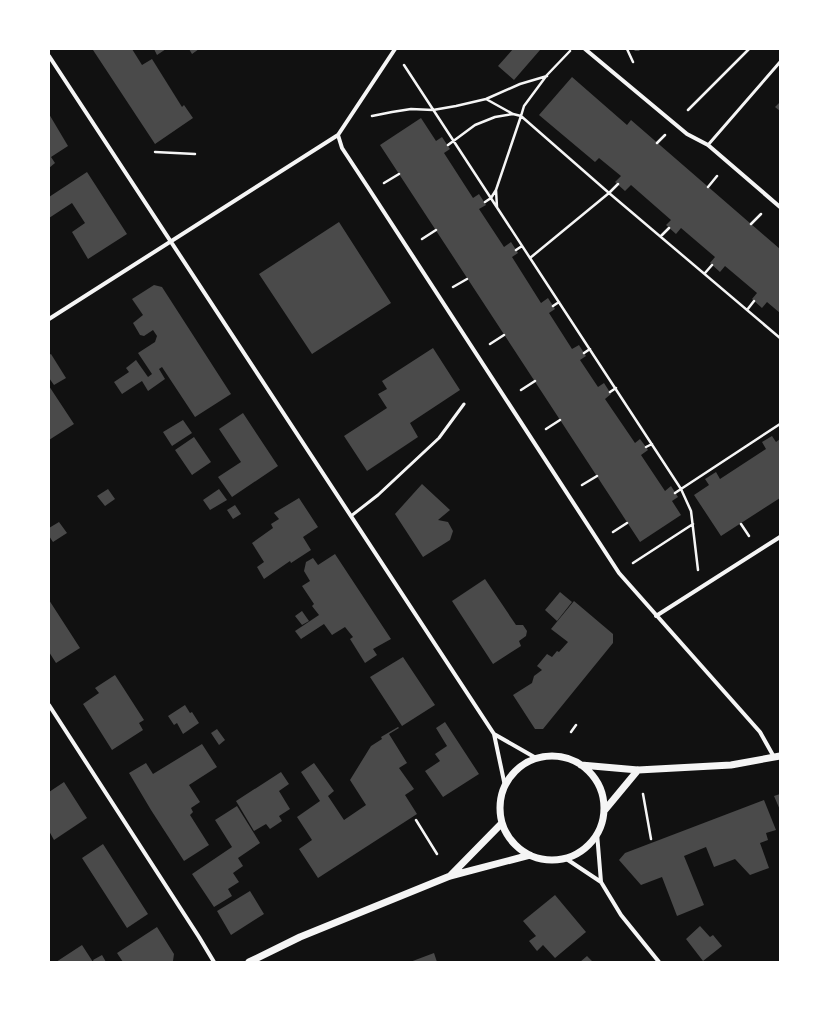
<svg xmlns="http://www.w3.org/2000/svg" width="829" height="1011" viewBox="0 0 829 1011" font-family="Merriweather,serif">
	<rect width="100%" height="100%" fill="#111"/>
	<!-- building -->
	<path fill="#4a4a4a" d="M94,49h38l10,16 10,-6 30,48 2,-2 9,13 -38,26 -62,-94z
		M154,49h12l-9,6z
		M189,49h10l-7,5z
		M513,49l27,1 -26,30 -16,-14z
		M572,77l55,48 4,-5 149,129v64l-13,-11 -5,6 -10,-9 5,-6 -32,-27 -5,6 -10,-9 5,-6 -34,-29 -5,6 -10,-9 5,-5 -40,-35 -6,6 -10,-9 6,-6 -22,-18 -4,4 -56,-47z
		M780,102v9l-5,-4z
		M49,114l19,32 -17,11 4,6 -6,5z
		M421,118l15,23 6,-4 8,12 -6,4 29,45 6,-4 7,11 -7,4 25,38 7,-5 7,11 -6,4 29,46 7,-5 7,11 -6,4 23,36 7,-4 5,8 2,3 -6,4 18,27 6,-4 7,11 -6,5 30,44 5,-4 6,8 2,3 -7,5 24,36 6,-5 7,11 -6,4 9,14 -41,27 -260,-397z
		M87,172l40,62 -39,25 -16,-27 13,-9 -13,-20 -23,15v-21z
		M339,222l52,81 -79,51 -53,-80z
		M154,285l8,2 69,107 -36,23 -33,-50 -3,2 6,10 -17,12 -6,-10 -20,13 -8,-12 15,-10 -3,-4 10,-8 12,17 4,-3 -14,-21 17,-11 2,-6 -4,-6 -9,6 -4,-1 -7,-12 10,-8 -11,-16z
		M433,348l27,42 -50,33 8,14 -51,34 -23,-35 43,-28 -9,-14 9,-5 -5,-8z
		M51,354l15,24 -12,7 -5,-7v-23z
		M49,386l25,38 -25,16z
		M243,413l35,53 -46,31 -14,-20 23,-15 -22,-33z
		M183,420l9,13 -20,13 -9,-14z
		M772,436l4,6 4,-3v59l-59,38 -27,-41 15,-10 -4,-6 11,-7 4,7 46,-30 -4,-7z
		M194,437l17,25 -19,13 -17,-25z
		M422,484l28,26 -12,10 10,2 5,9 -3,9 -27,17 -28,-43z
		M108,489l7,10 -10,7 -8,-10z
		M219,489l8,11 -17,10 -7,-10z
		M299,498l19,29 -15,10 8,13 -20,13 -1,-2 -26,18 -7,-12 7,-5 -12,-19 21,-15 -2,-4 8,-5 -5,-6z
		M235,505l6,9 -8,5 -6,-9z
		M59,522l8,11 -14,9 -4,-6v-8z
		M335,554l56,85 -18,10 4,6 -12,8 -15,-24 3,-2 -8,-10 -13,8 -8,-11 -23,15 -6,-8 24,-16 -7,-9 2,-2 -12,-18 8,-5 -6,-10 2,-9 7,-4 5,7z
		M485,579l31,46h7l4,6 -1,5 -7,5 2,5 -28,18 -41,-63z
		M560,592l12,10 -15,19 -12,-11z
		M49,600l31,48 -24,15 -7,-11z
		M574,601l39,33v9l-70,86h-8l-22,-34 19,-12 2,-7 8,-6 -5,-4 10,-12 5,3 5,-6 2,1 9,-10 -17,-13z
		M302,611l7,10 -7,4 -7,-9z
		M403,657l32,48 -33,21 -32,-49z
		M115,675l29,45 -5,3 4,7 -31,20 -29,-46 16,-11 -4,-5z
		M185,705l5,8 2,-1 7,11 -16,11 -6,-11 -3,2 -6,-9z
		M445,722l34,52 -36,23 -18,-26 15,-10 -5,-7 12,-8 -11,-18z
		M398,727l1,1 -10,6 18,29 -8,5 15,21 -9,6 12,19 -99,64 -19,-29 13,-9 -15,-23 23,-16 -19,-29 13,-9 20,28 -6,5 16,24 22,-15 -16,-25 21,-34 11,-7 -1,-2z
		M217,729l8,11 -6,5 -8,-12z
		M202,744l15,23 -28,18 11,17 -9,6 2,4 -3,3 19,30 -25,16 -33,-51 -22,-37 17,-10 7,11z
		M281,772l8,12 -10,7 11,18 -11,7 3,5 -12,8 -4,-5 -12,7 -18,-30z
		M64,782l23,36 -33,22 -5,-9v-39z
		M780,794v16l-6,-14z
		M764,800l12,30 -10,3 2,7 -8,3 9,25 -19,7 -15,-16 -21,8 -8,-20 -22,9 20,49 -27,11 -15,-39 -21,8 -22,-25 6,-7z
		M237,806l23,37 -22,15 5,8 -10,7 6,9 -11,7 4,7 -18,11 -22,-33 40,-27 -17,-27z
		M103,844l45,70 -21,14 -45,-70z
		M250,891l14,23 -33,21 -14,-24z
		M555,895l31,37 -31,26 -12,-13 -6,6 -8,-10 7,-5 -13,-15z
		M700,926l10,11 3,-2 9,11 -19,15 -17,-22z
		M157,927l17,27 -1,7 -50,1 -6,-9z
		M82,945l11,17h-37z
		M434,953l3,9h-27z
		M102,955l4,7h-12l-1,-2z
		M587,956l6,6h-13z"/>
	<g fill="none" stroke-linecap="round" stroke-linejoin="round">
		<!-- path -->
		<path stroke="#f5f5f5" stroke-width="2.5" d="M627,49l6,13
			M635,49h4
			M570,51l-23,24 -23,31 -3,10 88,77 9,-9
			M404,65l126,193
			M688,110l61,-61
			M372,116l20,-4 19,-3 22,1 23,-4 30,-7 34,-15 27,-8
			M657,143l8,-8
			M448,145l27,-20 20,-8 18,-3
			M155,152l40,2
			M384,183l15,-9
			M708,187l9,-11
			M496,190l1,17
			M485,202l6,-4 5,-8 25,-74 -8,-2 -27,-15
			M751,224l10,-10
			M661,236l8,-8
			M422,239l14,-9
			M516,250l6,-4
			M705,273l7,-8
			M453,287l14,-8
			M553,306l6,-4
			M747,310l7,-9
			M490,344l14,-9
			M584,353l6,-4
			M521,390l14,-9
			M610,392l6,-4
			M546,429l14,-9
			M646,447l6,-3
			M582,485l15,-9
			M675,493l6,-4 -151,-231 79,-65 171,145
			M741,524l8,12
			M613,532l14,-9
			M633,563l60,-39
			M698,570l-7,-59 -10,-22 99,-65
			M571,732l5,-7
			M643,794l8,45
			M416,820l21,34"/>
		<!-- service -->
		<path stroke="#f5f5f5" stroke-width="3" d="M708,145l72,-83
			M351,516l27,-21 61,-57 25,-34"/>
		<!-- minor -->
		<path stroke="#f5f5f5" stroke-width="4" d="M585,49l102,85 21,11 72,62
			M49,56l445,678 11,52
			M338,135l4,13 27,41 250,384 141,159 14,25
			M49,319l289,-184 57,-86
			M656,616l124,-79
			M49,705l150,232 15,25
			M494,734l42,24
			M597,833l4,49
			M565,858l36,24 20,33 38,47"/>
		<!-- tertiary -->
		<path stroke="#f5f5f5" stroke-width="7" d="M500 808a52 52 0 1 1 104 0a52 52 0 1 1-104 0Z
			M581,765l57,5 93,-5 49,-9
			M604,811l34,-41
			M450,876l52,-53
			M249,962l51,-25 150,-61 80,-21"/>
	</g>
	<!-- border -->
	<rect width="829" height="1011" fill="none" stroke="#ffffff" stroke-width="100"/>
</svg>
